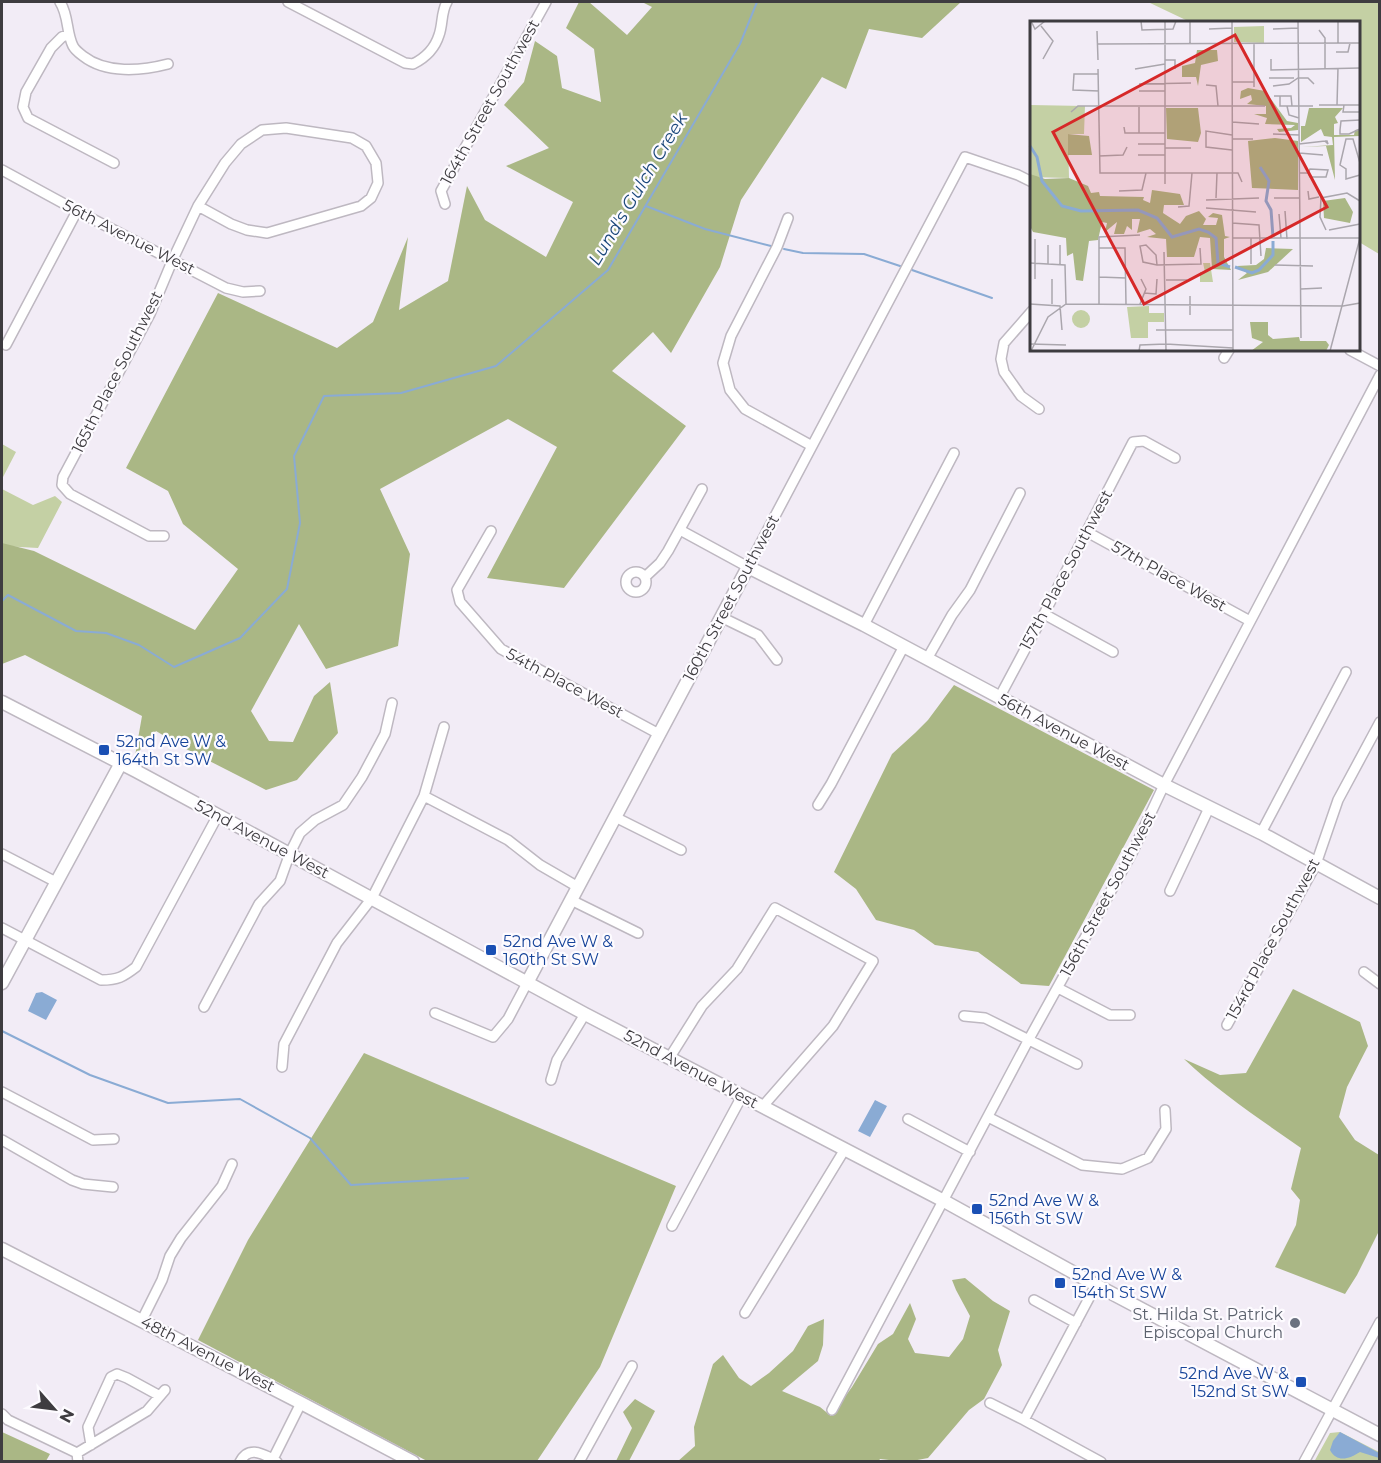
<svg xmlns="http://www.w3.org/2000/svg" width="1381" height="1463" viewBox="0 0 1381 1463" font-family="Montserrat,sans-serif">
	<rect width="100%" height="100%" fill="#f2ecf6"/>
	<!-- green -->
	<path fill="#c4d0a4" d="M1148,2h231v252l-20,-12 -1,-220h-168z
		M2,444l14,8 -14,27z
		M2,489l31,16 22,-9 7,6 -24,46 -36,-2z
		M1340,1432l39,20v9l-65,1 16,-29z"/>
	<!-- forest -->
	<path fill="#aab785" d="M579,2h10l38,33 25,-28 -10,-5h319l-39,36 -53,-9 -23,60 -24,-12 -81,123 -21,67 -49,86 -18,-21 -41,39 74,55 -122,162 -77,-10 70,-131 -49,-28 -128,70 30,65 -12,92 -72,23 -27,-45 -48,87 18,30 24,1 21,-46 16,-14 8,51 -41,47 -31,10 -78,-40 -32,-19 -21,25 7,-40 -117,-61 -23,9v-121l32,8 161,79 43,-61 -55,-45 -15,-33 -42,-23 92,-175 119,55 36,-26 35,-85 -9,73 49,-29 19,-95 18,34 61,37 27,-55 -67,-36 43,-18 -45,-43 20,-23 11,-41 22,15 5,32 39,14 -7,-53 -28,-21z
		M954,685l200,105 -105,196 -28,-2 -43,-32 -43,-7 -21,-15 -38,-10 -20,-31 -22,-17 58,-118 23,-21 13,-13z
		M1293,989l67,33 8,24 -21,41 -8,30 16,23 24,15v76l-22,44 -12,19 -70,-27 21,-42 4,-25 -9,-11 10,-41c-40,-28 -81,-55 -117,-89l36,16 26,-2z
		M364,1053l312,133 -76,181 -63,94h-110l-229,-121 50,-100z
		M965,1278l28,23 17,10 -12,39 4,15 -18,34 -15,11 -41,48 -21,4 -27,-3 -2,3h-201l18,-16 -1,-19 19,-63 10,-9 16,23 12,8 18,-13 24,-22 15,-25 16,-7 -1,26 -5,16 -36,30 38,16 11,9 21,-29 26,-43 15,-10 17,-31 6,16 -8,20 7,14 34,4 14,-18 7,-23 -14,-26 -4,-10z
		M635,1399l20,12 -26,50h-13l16,-33 -9,-16z
		M2,1432l48,22 -4,7h-44z"/>
	<!-- water -->
	<path fill="#8aabd4" d="M42,992l15,8 -11,20 -18,-9 8,-18z
		M875,1100l12,6 -17,31 -12,-6z
		M1340,1432l39,21v5l-19,-6c-11,7 -23,11 -30,-2l3,-9z"/>
	<g fill="none" stroke-linecap="round" stroke-linejoin="round">
		<!-- stream -->
		<path stroke="#8aabd4" stroke-width="2" d="M646,206l59,23 66,17
			M784,249l19,4 61,1 36,12
			M912,270l80,28
			M2,601l6,-6 68,36 30,2 33,12 35,22 66,-29 47,-49 13,-66 -6,-67 30,-60 77,-3 95,-27 112,-96 132,-226 17,-42
			M2,1031l88,44 78,28 72,-4 70,39 41,47 117,-7"/>
		<defs>
			<path id="street" d="M60,2c9,14 6,30 13,44 2,4 6,7 10,10 23,18 58,15 85,8
				M288,2l117,61 8,1c12,-6 22,-16 26,-29 4,-11 2,-23 8,-33
				M69,34l-7,3 -11,11 -25,44 -3,15 5,11 86,45
				M2,170l79,43 145,75 17,4 17,-1
				M445,204l-4,-13 105,-189
				M788,218l-11,29 -46,89 -8,27 7,27 15,19 67,37
				M1032,311l-28,32 -3,16 3,13 17,24 18,13
				M6,345l71,-134
				M1350,350l30,16
				M1224,358l5,-8
				M680,530l68,37 217,-410 53,18 14,7
				M491,531l-34,59 3,12 41,47 158,85
				M1087,532l163,89
				M164,536h-15l-79,-42 -8,-9 1,-8 87,-163 23,-55 25,-53 27,-43 16,-19 21,-14 24,-2 66,10 14,8 10,17 2,20 -7,15 -10,8 -94,27 -20,-3 -16,-6 -33,-18
				M626 582a10 10 0 1 1 20 0a10 10 0 1 1-20 0Z
				M645,577l15,-14 8,-12 34,-62
				M1044,614l69,38
				M721,617l37,18 19,25
				M864,625l90,-172
				M927,659l25,-44 18,-25 50,-97
				M999,698l45,-84 89,-172 11,-1 31,17
				M424,796l84,44 32,25 38,22
				M818,805l13,-21 73,-138
				M615,817l66,33
				M1261,833l85,-161
				M2,854l54,28
				M1170,891l39,-83
				M571,900l67,33
				M2,928l99,52c17,0 22,-3 35,-13l82,-152
				M1364,972l16,12
				M1058,988l52,27h20
				M204,1007l55,-103 21,-23 10,-28 10,-20 15,-13 28,-15 19,-28 23,-43 7,-31
				M435,1013l58,24 15,-18 19,-36
				M964,1016l21,2 92,46
				M1227,1025l89,-161 22,-64 42,-78
				M670,1057l32,-51 35,-37 38,-61 98,53 -40,65 -70,80
				M282,1067l2,-23 53,-101 35,-45 52,-102 20,-69
				M551,1080l6,-20 28,-46
				M2,1092l91,48 21,-1
				M988,1117l94,48 40,4 26,-11 18,-29 -1,-19
				M908,1119l62,33
				M2,1140l70,40 11,4 30,3
				M672,1226l70,-130
				M1034,1300l42,23
				M745,1313l100,-164
				M142,1320l20,-40 8,-24 11,-18 41,-52 10,-22
				M990,1403l34,17 77,42
				M832,1410l197,-371 104,-188 31,-66 216,-410
				M2,1414l6,6 69,33 1,9
				M1024,1420l72,-135
				M91,1445l-3,-18 23,-50 6,-3 10,4 33,18
				M77,1453l70,-42 18,-21
				M240,1462c8,-16 21,-9 33,-3
				M277,1462l-4,-3 28,-56
				M579,1462l53,-96
				M1304,1462l76,-140"/>
			<path id="secondary" d="M2,702l134,69 449,243 359,187 152,84 284,150
				M2,983l119,-220
				M527,983l221,-416 116,58 300,160 97,48 119,65
				M2,1249l299,154 112,59"/>
		</defs>
		<!-- street casing -->
		<use href="#street" stroke="#beb8c1" stroke-width="12"/>
		<!-- secondary casing -->
		<use href="#secondary" stroke="#beb8c1" stroke-width="15"/>
		<!-- street -->
		<use href="#street" stroke="#fff" stroke-width="9"/>
		<!-- secondary -->
		<use href="#secondary" stroke="#fff" stroke-width="12"/>
	</g>
	<!-- markers -->
	<g fill="#1a4fb4" stroke="#fdfbff" stroke-width="2">
		<rect x="98" y="744" width="12" height="12" rx="3"/>
		<rect x="485" y="944" width="12" height="12" rx="3"/>
		<rect x="971" y="1203" width="12" height="12" rx="3"/>
		<rect x="1054" y="1277" width="12" height="12" rx="3"/>
		<rect x="1295" y="1376" width="12" height="12" rx="3"/>
	</g>
	<circle fill="#6b7280" stroke="#fdfbff" stroke-width="2" cx="1295" cy="1323" r="6"/>
	<g text-anchor="middle" dominant-baseline="central" stroke-width="4.5" stroke-linejoin="round" paint-order="stroke">
		<!-- street labels -->
		<g font-size="16" fill="#3e3c40" stroke="#fdfbff">
			<text transform="translate(490 102) rotate(-61)">164th Street Southwest</text>
			<text transform="translate(129 237) rotate(27)">56th Avenue West</text>
			<text transform="translate(117 372) rotate(-63)">165th Place Southwest</text>
			<text transform="translate(1066 570) rotate(-62)">157th Place Southwest</text>
			<text transform="translate(1169 576) rotate(29)">57th Place West</text>
			<text transform="translate(731 598) rotate(-62)">160th Street Southwest</text>
			<text transform="translate(565 683) rotate(28)">54th Place West</text>
			<text transform="translate(1064 732) rotate(28)">56th Avenue West</text>
			<text transform="translate(262 839) rotate(28)">52nd Avenue West</text>
			<text transform="translate(1108 894) rotate(-62)">156th Street Southwest</text>
			<text transform="translate(1273 939) rotate(-62)">154rd Place Southwest</text>
			<text transform="translate(691 1069) rotate(28)">52nd Avenue West</text>
			<text transform="translate(208 1354) rotate(27)">48th Avenue West</text>
		</g>
		<!-- transit labels -->
		<g font-size="16" fill="#164399" stroke="#fdfbff" text-anchor="start">
			<text x="116" y="741">52nd Ave W &amp;<tspan x="116" dy="18">164th St SW</tspan></text>
			<text x="503" y="941">52nd Ave W &amp;<tspan x="503" dy="18">160th St SW</tspan></text>
			<text x="989" y="1200">52nd Ave W &amp;<tspan x="989" dy="18">156th St SW</tspan></text>
			<text x="1072" y="1274">52nd Ave W &amp;<tspan x="1072" dy="18">154th St SW</tspan></text>
			<text x="1289" y="1373" text-anchor="end">52nd Ave W &amp;<tspan x="1289" dy="18">152nd St SW</tspan></text>
		</g>
		<!-- worship labels -->
		<g font-size="16" fill="#5b616d" stroke="#fdfbff" text-anchor="end">
			<text x="1283" y="1314">St. Hilda St. Patrick<tspan x="1283" dy="18">Episcopal Church</tspan></text>
		</g>
		<!-- water labels -->
		<g font-size="18" font-style="italic" fill="#1b477b" stroke="#fdfbff">
			<text transform="translate(638 189) rotate(-59)">Lund's Gulch Creek</text>
		</g>
	</g>
	<!-- overview -->
	<g transform="translate(1030 21)">
		<rect width="330" height="330" fill="#f2ecf6"/>
		<path d="M234,5v17l-30,-1v-15zM0,84l55,1 -1,28h-16l1,44 -39,-1zM173,242h7l3,19h-13v-10h5zM119,285v7h15v9h-16v16h-17l-4,-31zM42 298a9 9 0 1 1 18 0a9 9 0 1 1-18 0Z" fill="#c4d0a4"/>
		<path d="M167,29h20l1,11 -17,4 -3,21 -2,-9h-14v-11l13,-3zM218,67l17,3 22,30 11,2v7l-19,2 -2,-3 14,-1 4,-3 -30,-1 2,-6 -13,-4h12v-8l-19,-2 5,-4 -1,-5 -11,4 1,-8zM136,87h32l3,25 -3,9 -31,-3zM279,87h34l-8,9 3,6 -4,1v11h20l1,-5 5,-1v7l-26,1 1,43 -9,-34 -24,1 31,-2 -1,-8 -8,-1 -3,-7 -20,13v-16h4zM38,113l21,2 3,19h-24zM245,117l23,3v49l-46,-2 -4,-47zM0,153l15,5 24,-1 19,8 3,7 8,-1 1,4 44,1 -1,3 7,3 2,-13 28,4 4,11h-20l-1,8 17,11 6,-8 13,-5 7,8 -3,6h13l2,-7 -10,-1 5,-4 9,2 3,21 5,1 -6,2v18l7,13 -19,-1 -2,-31 -10,-1 -6,20h-27l-1,-18 -19,-2 9,-3 -6,-5 -13,4 3,-14h-8v11l-5,-4 -3,8h-10l3,-12 -12,10 2,-9 -5,-1 -4,18 -9,1 -6,40 -7,-1 -3,-27 -6,3 -1,-18 -33,-6 -3,-6zM315,177l8,14 -3,11 -26,-5 -1,-17zM236,227l27,1 -25,23 -30,8 9,-7 -10,-7 19,-1 8,-6zM220,301h18v13l5,4 26,-2 1,4h26l3,4 -3,6h-75l12,-9 -11,-4z" fill="#aab785"/>
		<path fill="none" stroke="#8aabd4" stroke-width="3" d="M0,125l7,11 5,24 20,25 19,5 57,-1 19,8 15,19 27,-8 9,3 8,6 2,25 12,4M230,146l9,14 -3,20 5,9 2,27M205,246l17,6 7,-3 14,-15v-14"/>
		<path fill="none" stroke="#aaa6ad" stroke-width="1.5" d="M1,0l4,8 10,-8M111,0l1,9 31,-1 3,-8M135,0v163M202,0l1,330M268,0l3,317M308,0v22M11,5l12,15 -10,18M179,8l23,-1M243,8l25,-1M289,9l6,8v32M67,10l1,29M68,23l262,-1M160,23v-23M224,23v43M306,31h12l2,-9M241,38v11l89,-2M135,39h10v9M68,48l2,104h138l4,9M105,48l30,-5M68,53h-24l-1,16 26,1M239,57h25M202,61h22M109,63l52,-1M176,64l10,1 2,20M243,65l16,-2 9,-6h10l6,6M109,70h26M244,75h17l1,10M250,75v10h33M289,84h41M307,84l1,-37M314,84l-1,7h17M257,85l2,9 10,3M41,91l7,-6h187M330,99l-19,1 -1,9v4h9l11,-5M202,101l27,2M94,106l1,6h40M109,112v-26M243,113l26,1M202,114l-26,-4v16l26,3M202,118h21M108,123h27M269,123l26,-3 3,3 -1,-3h-2M135,127h26M269,132l24,2M108,134h27M69,135l24,-1 4,-8M330,142l-7,-24h-7l-6,26 6,4v10l14,-4M269,152h9l2,-4 18,1 -2,7h-16l-2,-4M89,170l23,-1 4,-17M278,170l1,8 10,-2M186,177l1,-25M244,177h26M176,179l53,-2M148,186l11,-1 3,-33M176,187l50,4M255,190l2,28M249,193l2,24M202,202l27,2 2,31M296,209l-6,-13 1,-19 26,-5 13,8M299,209l31,-6M202,217h128M221,217v26M69,227h26l1,56M134,231l2,99M0,242l35,2 1,39M18,243v-19M30,243v-19M127,244l-1,-10 -10,-10 -6,1 3,16 14,3 44,-1 -1,-16M245,244l38,1M69,256l27,1M5,258v-40M22,258v25M136,259h21M271,268l21,-1M114,272l12,1 1,-15M160,275v19M0,283l30,2 2,24M69,283v-67l41,-2M110,283l6,-15 -5,-10M126,309h77M0,323l36,1M1,330l17,-34 18,-13 277,2 17,-3M109,330l1,-6 26,-1 67,4M300,330l30,-113"/>
		<path fill="#d62828" fill-opacity="0.15" stroke="#d62828" stroke-width="3" d="M205,14l92,172 -183,97 -91,-172z"/>
		<rect width="330" height="330" fill="none" stroke="#3e3c40" stroke-width="3"/>
	</g>
	<!-- border -->
	<rect width="1381" height="1463" fill="none" stroke="#3e3c40" stroke-width="6"/>
	<!-- north arrow -->
	<g transform="translate(54 1409) rotate(118)" stroke="#fdfbff" stroke-width="4.5" paint-order="stroke">
	<path d="M0-4.5L10 22L0 15L-10 22Z" fill="#3e3c40"/>
	<text y="-9" font-size="16" font-weight="bold" text-anchor="middle" fill="#3e3c40">N</text>
	</g>
</svg>
